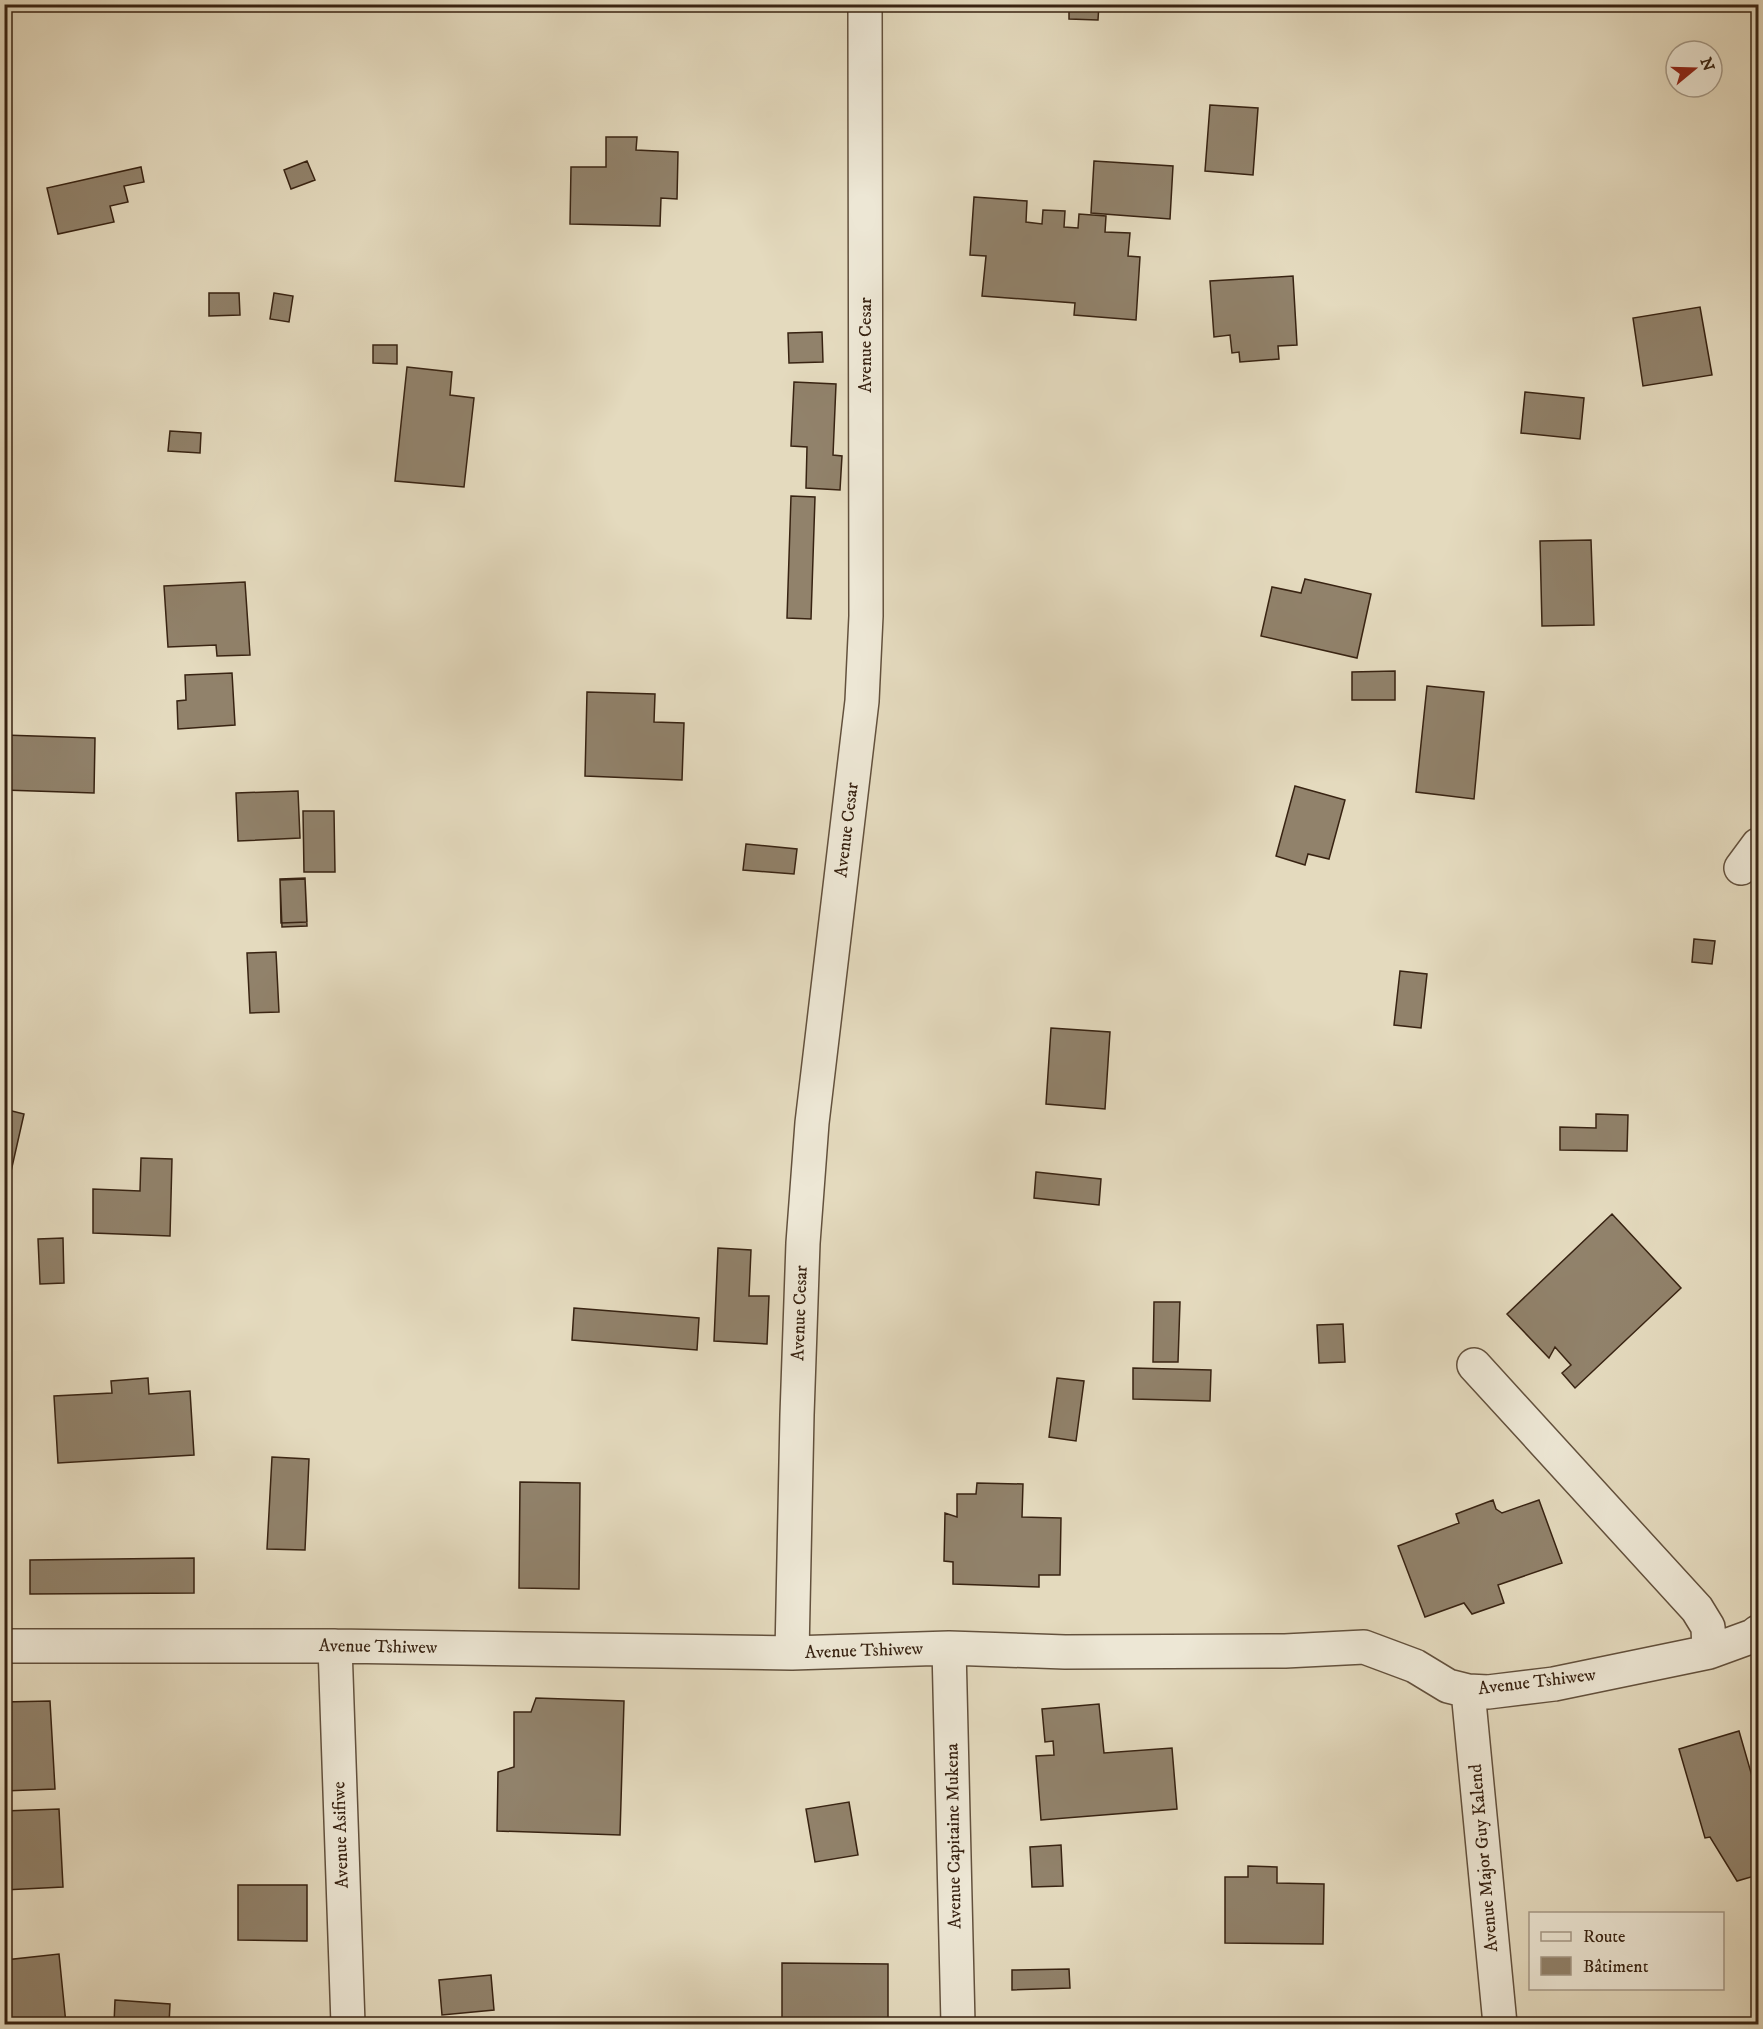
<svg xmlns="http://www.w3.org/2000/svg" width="1763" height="2029" viewBox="0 0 1763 2029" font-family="'IM FELL DW Pica',serif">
	<rect width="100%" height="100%" fill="#e4dabe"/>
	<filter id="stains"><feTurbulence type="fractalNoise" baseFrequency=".00333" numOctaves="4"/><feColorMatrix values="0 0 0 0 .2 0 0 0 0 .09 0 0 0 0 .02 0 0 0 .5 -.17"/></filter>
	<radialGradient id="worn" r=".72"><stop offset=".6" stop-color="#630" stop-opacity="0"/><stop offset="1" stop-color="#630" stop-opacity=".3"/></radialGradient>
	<!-- building -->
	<path fill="#91826b" stroke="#382312" stroke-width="1.5" d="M1069,4h30l-1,16 -29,-1z
		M1210,105l48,3 -5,67 -48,-4z
		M606,137h31l-1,13 42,2 -1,47 -16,-1 -1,28 -90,-2 1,-57h35z
		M307,161l8,19 -24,9 -7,-19z
		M1094,161l79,5 -3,53 -79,-6z
		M141,167l3,15 -20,4 4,16 -18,4 4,16 -56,12 -11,-46z
		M974,197l53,4 -1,21 16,2 1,-14 22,1 -1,16 14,1 1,-14 27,2 -1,16 25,1 -2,23 12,1 -4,63 -62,-5 1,-12 -93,-7 4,-40 -16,-1z
		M1293,276l4,69 -19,1 1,13 -39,3 -1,-10 -7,1 -2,-18 -16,2 -4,-56z
		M209,293h30l1,22 -31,1z
		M274,293l19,3 -4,26 -19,-3z
		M1700,307l12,68 -69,11 -10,-68z
		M822,332l1,30 -34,1 -1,-30z
		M373,345h24v19l-24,-1z
		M407,367l45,5 -2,23 24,3 -10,89 -69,-6z
		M794,382l42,2 -3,71 9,1 -2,34 -34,-2 1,-41 -16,-1z
		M1525,392l59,6 -4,41 -59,-6z
		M170,431l31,2 -1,20 -32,-2z
		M791,496l24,1 -4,122 -24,-1z
		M1591,540l3,85 -52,1 -2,-85z
		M1305,579l66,15 -14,64 -96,-22 11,-49 29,6z
		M245,582l5,73 -33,1 -1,-11 -48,2 -4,-61z
		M1395,671v29h-43v-28z
		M232,673l3,52 -57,4 -1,-28 9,-1 -1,-25z
		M1427,686l57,6 -10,107 -58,-7z
		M587,692l68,2 -1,28 30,1 -2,57 -97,-4z
		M4,735l91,3 -1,55 -90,-3z
		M1295,786l50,14 -16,59 -21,-5 -3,11 -29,-9z
		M298,791l2,47 -62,3 -2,-48z
		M303,811h31l1,61h-31z
		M746,844l51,5 -3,25 -51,-4z
		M305,878l2,44 -26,1 -1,-44z
		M305,879l2,47 -25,1 -2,-47z
		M1694,939l21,2 -3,23 -20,-2z
		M276,952l3,60 -29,1 -3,-60z
		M1400,971l27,3 -6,54 -27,-3z
		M1051,1028l59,4 -5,77 -59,-5z
		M4,1109l20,5 -14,62 -6,-1z
		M1596,1114l32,1 -1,36 -67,-1v-23l36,1z
		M141,1158l31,1 -2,77 -77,-3v-44l47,2z
		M1036,1172l65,7 -2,26 -65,-7z
		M1612,1214l69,74 -106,100 -13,-15 9,-8 -16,-18 -6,11 -42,-44z
		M63,1238l1,45 -24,1 -2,-45z
		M718,1248l33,2 -2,46h20l-2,48 -53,-3z
		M1154,1302h26l-2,60h-25z
		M574,1308l125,10 -2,32 -125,-10z
		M1343,1324l2,38 -26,1 -2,-38z
		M1133,1368l78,2 -1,31 -77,-2z
		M148,1378l1,16 41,-3 4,64 -136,8 -4,-67 58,-3 -1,-12z
		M1057,1378l27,3 -8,60 -27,-4z
		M272,1457l37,2 -4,91 -38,-1z
		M520,1482l60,1 -1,106 -60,-1z
		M977,1483l46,1 -1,33 39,1 -1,57h-21v12l-86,-3v-22l-9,-1 1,-48 12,4v-23h19z
		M1493,1500l3,9 6,4 37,-13 23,63 -64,22 6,18 -32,11 -8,-11 -39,14 -27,-71 61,-23 -3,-9z
		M194,1558v35l-164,1v-34z
		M536,1698l88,3 -4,134 -123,-4 1,-59 16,-5v-55h17z
		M50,1701l5,88 -51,2v-89z
		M1099,1704l5,49 68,-5 5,61 -136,11 -5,-64 18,-1 -1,-14 -8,1 -3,-33z
		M1739,1731l19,66v78l-21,6 -27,-44 -5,1 -26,-89z
		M849,1802l9,53 -43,7 -9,-53z
		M59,1809l4,78 -59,3v-79z
		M1061,1845l2,41 -31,1 -2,-40z
		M1248,1866l29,1v16l47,1 -1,60 -98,-1v-66h23z
		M238,1885h69v56l-69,-1z
		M59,1954l7,70h-54l-7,-64z
		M782,1963l106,1v60h-106z
		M1069,1969l1,19 -58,2v-20z
		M491,1975l3,35 -52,5 -3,-35z
		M115,2000l55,4 -1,20h-55z"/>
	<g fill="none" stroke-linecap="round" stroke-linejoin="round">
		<defs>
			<path id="minor" d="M1741,868l17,-23
				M1474,1365l223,244 11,18 1,25
				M4,1646h331l457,7 157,-5 116,4 220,-1 79,-4 51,19 33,20 20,5 20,1 66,-8 155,-32 44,-16 5,-4
				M335,1646l13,378
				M949,1648l9,376
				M792,1653l5,-238 6,-172 9,-120 50,-422 4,-85 -1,-612
				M1468,1691l32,333"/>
		</defs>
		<!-- minor casing -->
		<use href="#minor" stroke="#63513d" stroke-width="36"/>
		<!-- minor -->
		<use href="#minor" stroke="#ede7d5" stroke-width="33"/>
	</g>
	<g text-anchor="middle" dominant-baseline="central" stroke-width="4.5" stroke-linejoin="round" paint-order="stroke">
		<!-- street labels -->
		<g font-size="18" fill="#382312" stroke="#ede7d5">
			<text transform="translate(866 345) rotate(-90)">Avenue Cesar</text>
			<text transform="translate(847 830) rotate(-83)">Avenue Cesar</text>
			<text transform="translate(800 1313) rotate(-88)">Avenue Cesar</text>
			<text transform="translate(378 1647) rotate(1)">Avenue Tshiwew</text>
			<text transform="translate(864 1651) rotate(-2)">Avenue Tshiwew</text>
			<text transform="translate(1537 1682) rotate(-7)">Avenue Tshiwew</text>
			<text transform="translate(341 1835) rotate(-92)">Avenue Asifiwe</text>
			<text transform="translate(954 1836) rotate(-91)">Avenue Capitaine Mukena</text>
			<text transform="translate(1484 1858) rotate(-95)">Avenue Major Guy Kalend</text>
		</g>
	</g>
	<!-- margin -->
	<rect width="1763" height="2029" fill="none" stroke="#e4dabe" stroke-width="24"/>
	<rect x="6" y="6" width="1751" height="2017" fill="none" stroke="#382312" stroke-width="3"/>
	<rect x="12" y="12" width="1739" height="2005" fill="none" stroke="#382312" stroke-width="1.5"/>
	<!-- legend -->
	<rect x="1529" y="1912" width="195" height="78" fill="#ede7d5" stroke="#a59987" stroke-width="1.5"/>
	<rect x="1541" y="1932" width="30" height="9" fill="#ede7d5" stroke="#a59987" stroke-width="1.5"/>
	<text x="1583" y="1942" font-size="18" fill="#382312">Route</text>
	<rect x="1541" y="1957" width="30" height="18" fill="#91826b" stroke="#a59987" stroke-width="1.5"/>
	<text x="1583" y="1972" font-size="18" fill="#382312">Bâtiment</text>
	<!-- north arrow -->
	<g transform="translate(1694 69) rotate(71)"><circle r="28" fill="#ede7d5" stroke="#a59987" stroke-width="1.5"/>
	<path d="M0-4.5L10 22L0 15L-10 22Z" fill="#8f2418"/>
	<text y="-9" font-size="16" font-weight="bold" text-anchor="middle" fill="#382312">N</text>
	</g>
	<rect width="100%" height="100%" filter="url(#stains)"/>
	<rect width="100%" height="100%" fill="url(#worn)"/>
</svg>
